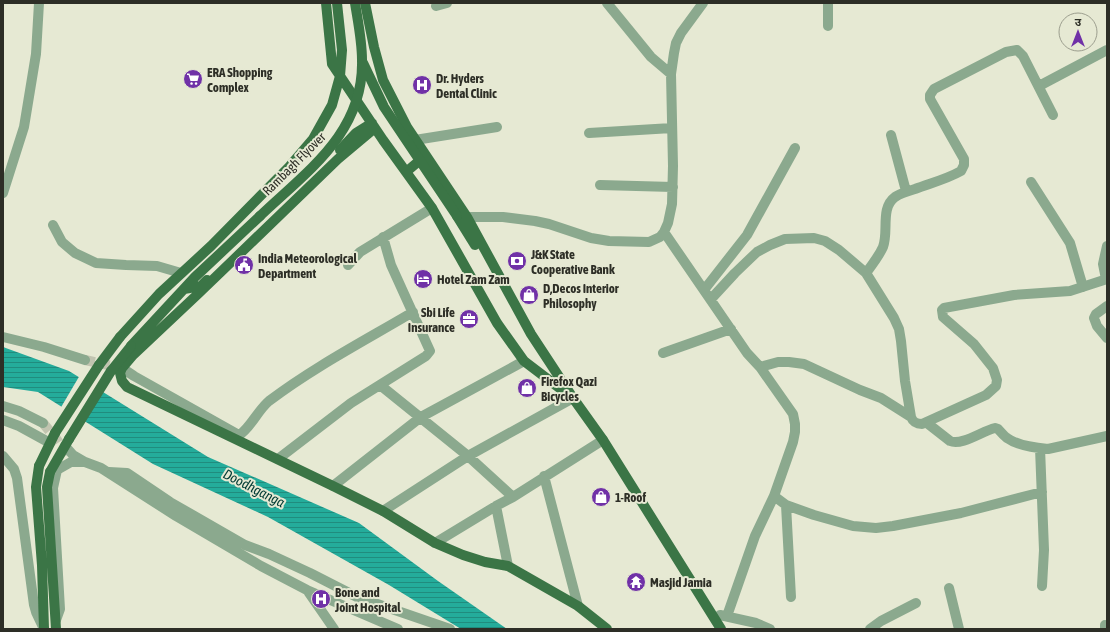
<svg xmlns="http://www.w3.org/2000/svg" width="1110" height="632" viewBox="0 0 1110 632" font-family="'Asap Condensed','Noto Sans Devanagari',sans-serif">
	<defs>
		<pattern id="water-rules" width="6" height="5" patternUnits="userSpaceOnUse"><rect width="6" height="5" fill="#24ac9b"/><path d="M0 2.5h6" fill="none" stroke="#208c7e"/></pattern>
	</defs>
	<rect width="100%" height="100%" fill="#e6e9d3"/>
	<!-- water -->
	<path fill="url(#water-rules)" d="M3,347l66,24 139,86 151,66 79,58 69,48h-46l-72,-44 -121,-68 -115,-53 -115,-72 -35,-5z"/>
	<!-- pier -->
	<path fill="#e6e9d3" d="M80,375l23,15 -19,33 -24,-14z"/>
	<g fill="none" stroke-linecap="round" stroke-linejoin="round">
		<!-- minor-tunnel -->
		<path stroke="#c1c4b0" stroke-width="10" stroke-dasharray="10 5" stroke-linecap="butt" d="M85,360l32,7
			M43,423l14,17 14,22"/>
		<!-- minor -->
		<path stroke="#8ba98e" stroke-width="10" d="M607,3l44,54 20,17
			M828,3v23
			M436,6l11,-3
			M1039,86l68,-36
			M589,133l83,-5
			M891,135l15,56
			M415,140l82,-13
			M1031,182l39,61 13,44
			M600,185l73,2
			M3,193l21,-66 12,-73 3,-51
			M467,217h36l32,4 14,3 42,14 18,3 40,1 11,-5 4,-5 4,-9 4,-19 1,-38 -2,-92 3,-21 2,-10 5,-10 22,-30
			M53,225l9,17 13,11 21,10 30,2 31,1 24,7
			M664,232l83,121 13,14 33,47 2,10v8l-2,10 -19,54 -19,40 -28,80
			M348,265l12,-13 72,-44
			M866,273c6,-8 13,-17 17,-26 6,-16 -3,-39 12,-50 6,-4 13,-6 20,-8 16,-6 32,-10 46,-18l3,-6v-6l-34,-60v-4l4,-6 72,-37 11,-2 6,6 30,59
			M1106,279l-3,-15 4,-18
			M704,290l43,-55 48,-87
			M711,299l24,-26 22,-21 13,-7 15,-6 29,-1 11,3 14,9 27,23 28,45 5,11 2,12 4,40 6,36c2,5 5,7 11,7l64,-29 10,-9 1,-6 -4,-12 -19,-24 -31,-27 -1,-7 2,-2 70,-13 56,-4 37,-12
			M1107,306l-11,8 -2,4 3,8 10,12
			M3,337l41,10 41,13
			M663,353l68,-24
			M117,367l5,1 12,8 105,59c10,-5 19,-25 30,-34 45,-34 95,-60 144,-89
			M760,367l18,-5h11l15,2 56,26 21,8 30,19
			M380,385l88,71 45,41
			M3,406l16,5 24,12
			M3,420l16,6 31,17
			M927,423l23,18c12,5 32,-10 45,-13l3,1c3,3 6,7 9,9 11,8 29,10 41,11l59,-13
			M65,446l8,9 12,7
			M1040,448l4,102 -2,36
			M3,456l11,13 3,9 17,127 2,7 8,17
			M278,459l73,-56 75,-47 4,-5 -39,-86 -8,-28
			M109,472l18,1 43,29 75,43 24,9 41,19 47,24 93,32
			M544,476l34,130
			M333,486l88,-69 103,-56
			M774,496l12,9 28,10 39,11 23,2 17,-2 68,-13 81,-21
			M786,505l5,92
			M496,506l12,60
			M383,511l85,-55 105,-58
			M435,543l61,-37 17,-9 90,-57
			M949,588l10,41
			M307,590l91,39
			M720,615l36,8 14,6
			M56,620l4,-11 -7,-121 4,-18 14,-8h14l16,6 75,48 85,50 46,24 27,39
			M1105,625v4
			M870,629l11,-8 35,-18"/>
		<!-- major -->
		<path stroke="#3b7546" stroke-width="10" d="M326,3l6,61 51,76 49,68 65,115 27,38 42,32
			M365,3l9,44 9,33 24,47 60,90 64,117 42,64 30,42 118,189
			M375,128l-37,31 -139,134 -66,62 -11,13 -2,5 2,8 5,6 206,99 50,25 52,32 28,12 22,7 23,4 70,40 29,23
			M340,150l16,-17 16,-10
			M406,172l19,-16
			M457,216l18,29
			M184,289l17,-3 6,-6
			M120,337l39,-43 52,-48 78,-79 24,-28 19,-34 8,-29 2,-26 -5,-47
			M131,346l64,-69 65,-61
			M55,433l44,-68
			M69,439l42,-68
			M39,466l-3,21 6,78 2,64
			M50,472l-3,15 9,142"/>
		<!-- major-bridge -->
		<path stroke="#3b7546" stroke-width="10" d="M363,63l21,44 73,109
			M260,216c47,-45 104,-83 102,-156 0,-19 -4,-38 -7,-57
			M99,365l21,-28
			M111,371l20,-25
			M39,466l16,-33
			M50,472l19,-33"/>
	</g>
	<!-- icons -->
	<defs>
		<symbol id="supermarket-disc" viewBox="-11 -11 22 22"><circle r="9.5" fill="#7031a7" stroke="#e6e9d3"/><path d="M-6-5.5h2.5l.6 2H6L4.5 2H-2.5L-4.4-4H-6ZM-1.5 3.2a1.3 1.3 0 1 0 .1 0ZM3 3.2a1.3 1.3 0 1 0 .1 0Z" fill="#fff"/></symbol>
		<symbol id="hospital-disc" viewBox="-11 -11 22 22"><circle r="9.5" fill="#7031a7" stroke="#e6e9d3"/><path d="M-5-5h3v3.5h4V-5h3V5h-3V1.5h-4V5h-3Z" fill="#fff"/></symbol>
		<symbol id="bank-disc" viewBox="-11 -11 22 22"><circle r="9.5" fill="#7031a7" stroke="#e6e9d3"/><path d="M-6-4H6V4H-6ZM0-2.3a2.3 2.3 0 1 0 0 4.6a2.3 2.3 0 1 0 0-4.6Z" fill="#fff"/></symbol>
		<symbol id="civic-disc" viewBox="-11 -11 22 22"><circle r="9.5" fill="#7031a7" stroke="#e6e9d3"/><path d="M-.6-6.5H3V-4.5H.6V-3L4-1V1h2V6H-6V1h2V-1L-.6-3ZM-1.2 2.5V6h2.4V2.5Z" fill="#fff"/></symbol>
		<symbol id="hotel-disc" viewBox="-11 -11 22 22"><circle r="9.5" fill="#7031a7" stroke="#e6e9d3"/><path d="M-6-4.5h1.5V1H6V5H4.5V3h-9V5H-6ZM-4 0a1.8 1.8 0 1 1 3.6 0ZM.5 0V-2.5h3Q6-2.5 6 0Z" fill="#fff"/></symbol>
		<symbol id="shop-disc" viewBox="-11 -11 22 22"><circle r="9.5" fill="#7031a7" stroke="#e6e9d3"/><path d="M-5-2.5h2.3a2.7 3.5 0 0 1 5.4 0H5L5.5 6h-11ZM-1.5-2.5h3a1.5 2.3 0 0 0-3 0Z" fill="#fff"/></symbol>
		<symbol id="office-disc" viewBox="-11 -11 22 22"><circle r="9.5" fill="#7031a7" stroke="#e6e9d3"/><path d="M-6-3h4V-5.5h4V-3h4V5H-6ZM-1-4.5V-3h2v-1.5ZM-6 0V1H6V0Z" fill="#fff"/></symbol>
		<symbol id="temple-disc" viewBox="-11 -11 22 22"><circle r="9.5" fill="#7031a7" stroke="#e6e9d3"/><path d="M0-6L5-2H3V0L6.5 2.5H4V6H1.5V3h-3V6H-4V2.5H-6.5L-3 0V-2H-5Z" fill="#fff"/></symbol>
	</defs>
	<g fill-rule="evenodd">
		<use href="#supermarket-disc" x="182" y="68" width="22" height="22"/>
		<use href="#hospital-disc" x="411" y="74" width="22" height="22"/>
		<use href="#bank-disc" x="506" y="250" width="22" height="22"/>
		<use href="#civic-disc" x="233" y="254" width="22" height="22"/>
		<use href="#hotel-disc" x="412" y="268" width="22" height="22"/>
		<use href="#shop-disc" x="518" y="284" width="22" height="22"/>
		<use href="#office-disc" x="458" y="308" width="22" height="22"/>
		<use href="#shop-disc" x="516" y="377" width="22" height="22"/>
		<use href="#shop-disc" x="590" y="486" width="22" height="22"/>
		<use href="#temple-disc" x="625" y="571" width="22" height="22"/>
		<use href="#hospital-disc" x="310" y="588" width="22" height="22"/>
	</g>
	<g text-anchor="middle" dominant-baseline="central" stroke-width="4" stroke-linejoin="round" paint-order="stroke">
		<!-- poi labels -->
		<g font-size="13" font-weight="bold" fill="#2d2e26" stroke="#e6e9d3" text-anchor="start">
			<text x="207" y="72">ERA Shopping<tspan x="207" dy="15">Complex</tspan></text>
			<text x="436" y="78">Dr. Hyders<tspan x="436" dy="15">Dental Clinic</tspan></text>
			<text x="531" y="254">J&amp;K State<tspan x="531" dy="15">Cooperative Bank</tspan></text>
			<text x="258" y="258">India Meteorological<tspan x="258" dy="15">Department</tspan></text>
			<text x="437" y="279">Hotel Zam Zam</text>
			<text x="543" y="288">D,Decos Interior<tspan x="543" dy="15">Philosophy</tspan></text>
			<text x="455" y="312" text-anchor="end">Sbi Life<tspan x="455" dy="15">Insurance</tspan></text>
			<text x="541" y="381">Firefox Qazi<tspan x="541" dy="15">Bicycles</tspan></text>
			<text x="615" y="497">1-Roof</text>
			<text x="650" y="582">Masjid Jamia</text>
			<text x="335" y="592">Bone and<tspan x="335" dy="15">Joint Hospital</tspan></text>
		</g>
		<!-- street labels -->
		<g font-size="13" fill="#2d2e26" stroke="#e6e9d3">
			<text transform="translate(294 164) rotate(-45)">Rambagh Flyover</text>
		</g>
		<!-- water labels -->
		<g font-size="14" font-style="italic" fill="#003a33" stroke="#e6e9d3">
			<text transform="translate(254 488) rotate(27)">Doodhganga</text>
		</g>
	</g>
	<!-- border -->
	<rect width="1110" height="632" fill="none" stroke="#2d2e26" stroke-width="8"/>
	<!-- north arrow -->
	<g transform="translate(1078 32)"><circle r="19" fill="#e6e9d3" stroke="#9c9e8e"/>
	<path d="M0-3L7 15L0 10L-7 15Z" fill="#7031a7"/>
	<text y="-6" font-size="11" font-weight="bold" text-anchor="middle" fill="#2d2e26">उ</text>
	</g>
</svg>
